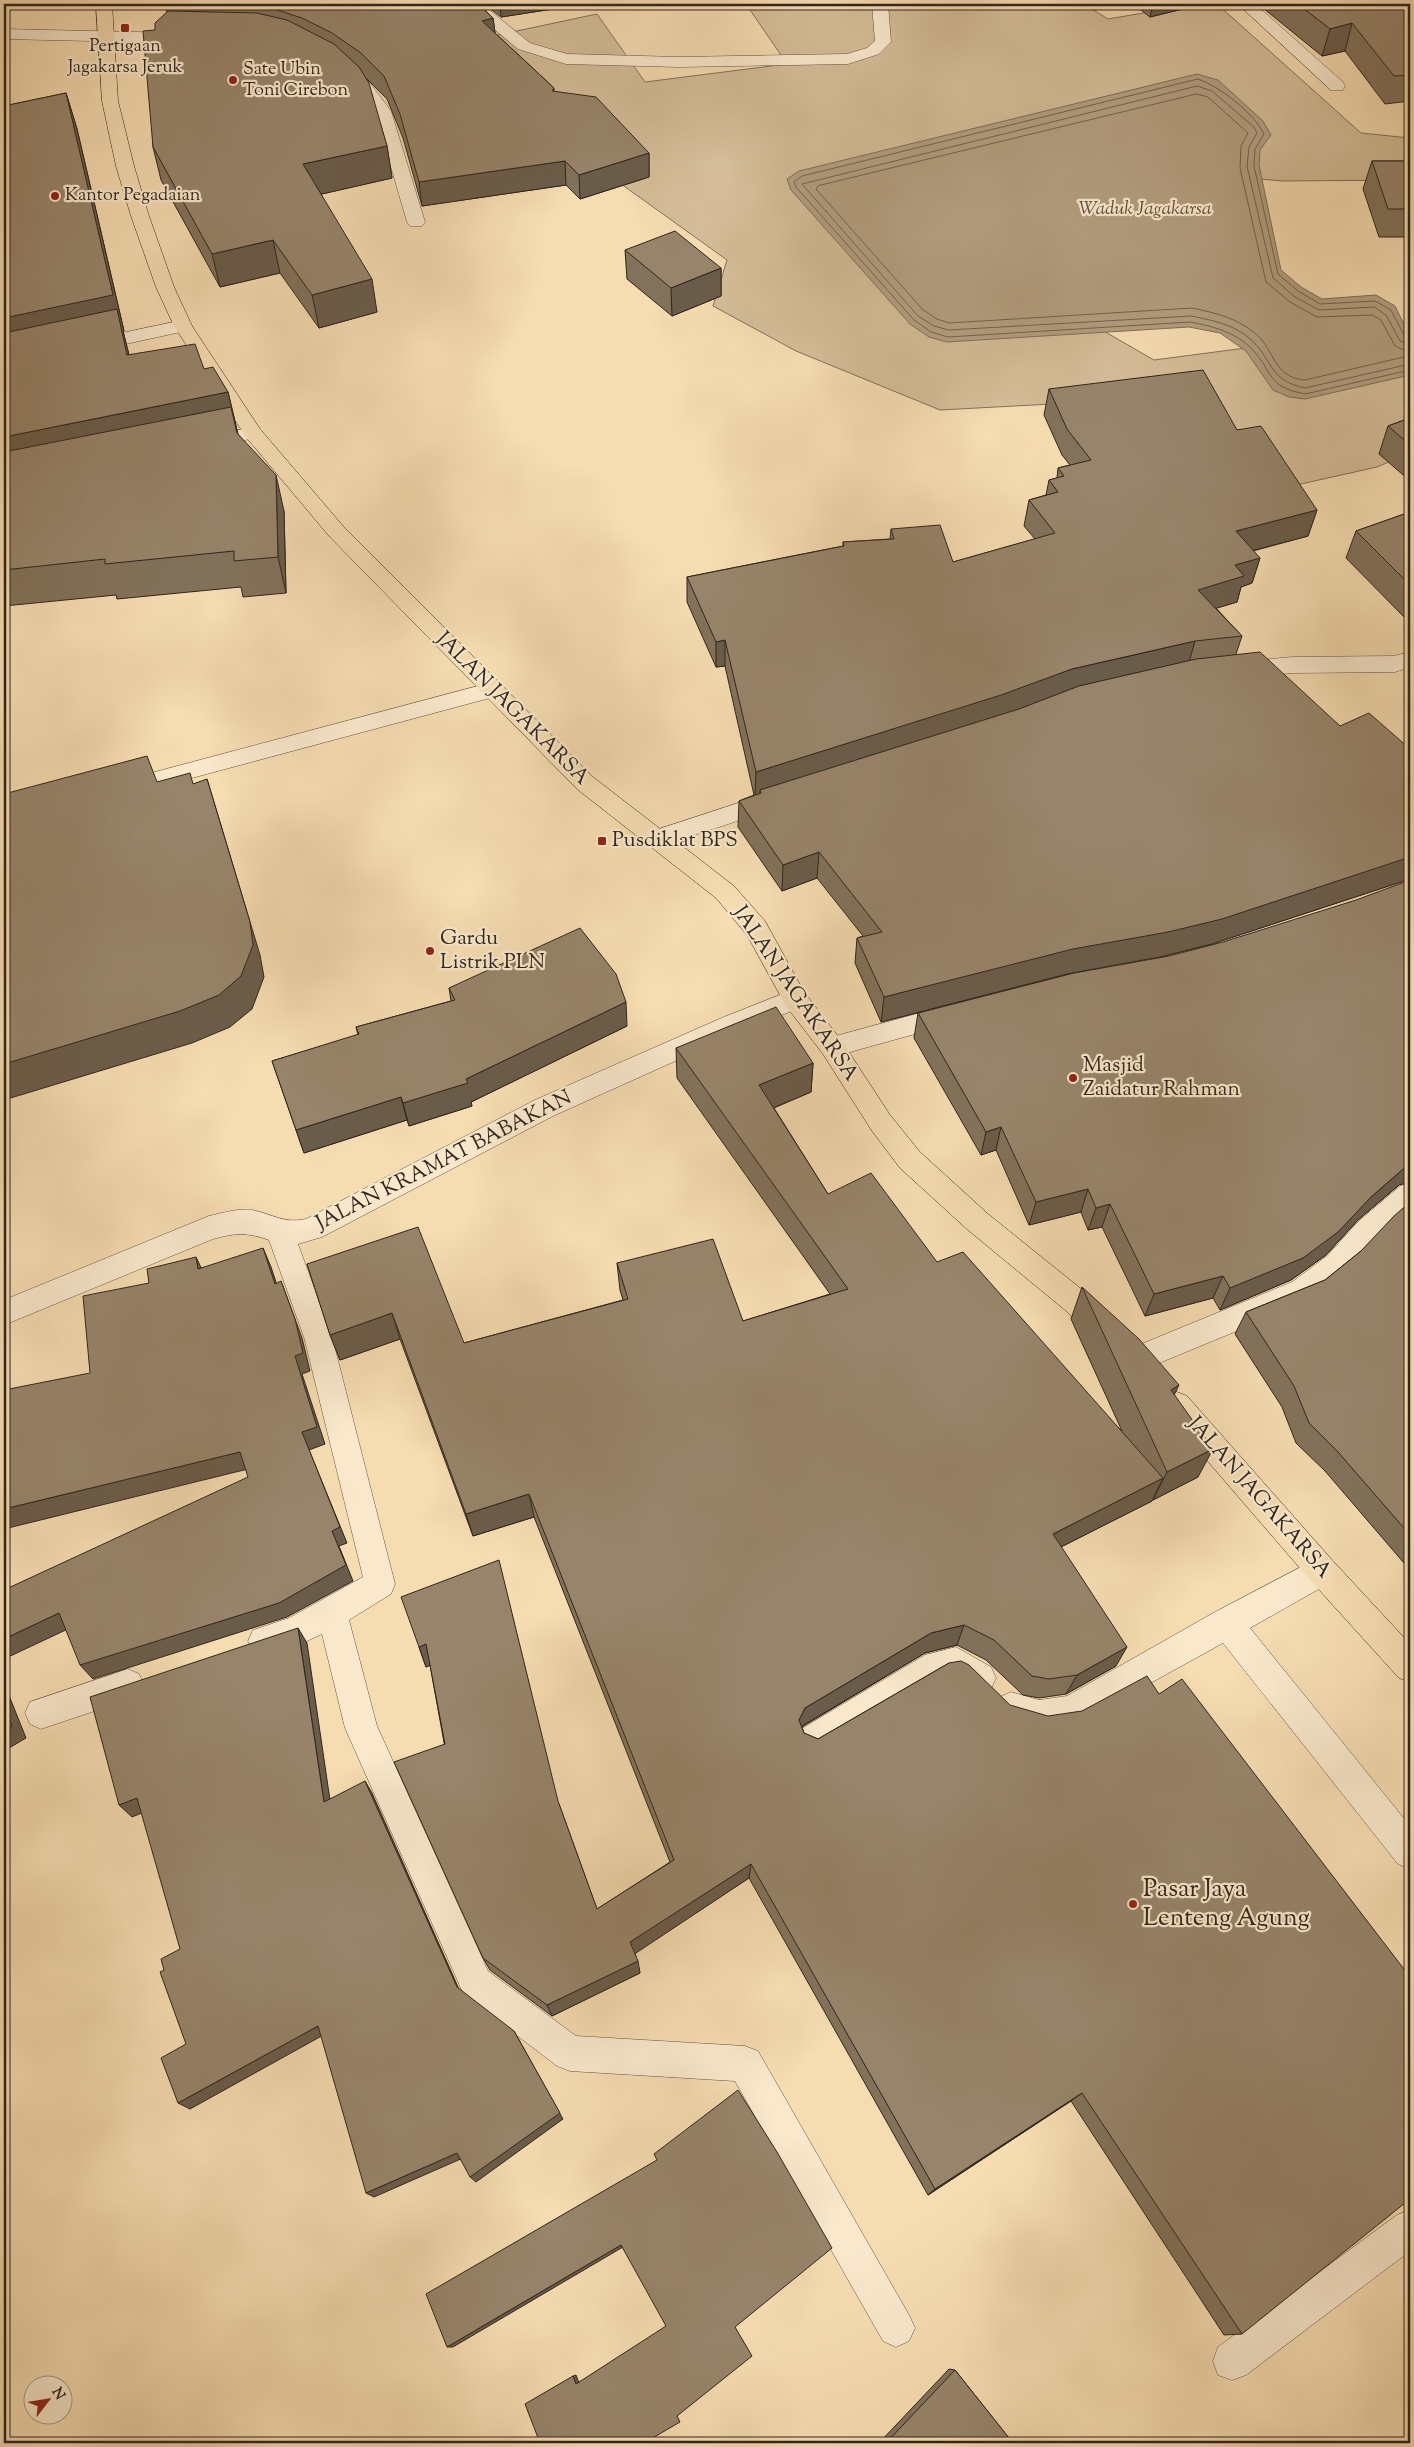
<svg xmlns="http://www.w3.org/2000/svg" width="1414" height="2447" viewBox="0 0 1414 2447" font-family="'Sorts Mill Goudy',serif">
	<rect width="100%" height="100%" fill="#f6dcb1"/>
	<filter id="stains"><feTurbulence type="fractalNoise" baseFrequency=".004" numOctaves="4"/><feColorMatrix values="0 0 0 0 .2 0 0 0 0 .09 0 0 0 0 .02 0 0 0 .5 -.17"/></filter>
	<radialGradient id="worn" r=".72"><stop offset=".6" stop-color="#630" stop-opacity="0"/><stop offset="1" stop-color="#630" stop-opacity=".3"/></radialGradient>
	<!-- green -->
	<path fill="#d4bd98" stroke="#82715a" d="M746,4h338l24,15 88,-15h21l144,129 49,5v42l-127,1 -117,-10 -85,147 73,42 153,-20 103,-3v116l-33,14 -112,25 -213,-88 -112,6 -144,-59 -83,-45 14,-46 -138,-99 -148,-114 156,-33 48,68 142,-18z"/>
	<!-- water -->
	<path fill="#b39e7f" stroke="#7f6e58" d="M1197,74l21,6 45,41 8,14 -11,15 -1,15 22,105 20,17 21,12 54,-4 19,11 15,31v38l-105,24 -16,-2 -16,-7 -27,-39 -26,-18 -31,-6 -242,15 -18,-5 -19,-13 -119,-134 -4,-11 12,-8z"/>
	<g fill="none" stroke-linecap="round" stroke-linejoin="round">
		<!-- shore -->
		<path stroke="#72624e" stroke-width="1" d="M1197,94l11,3 40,36 -7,13 -1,22 26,114 24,20 27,15 55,-2 9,5 14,26 13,6v4l-103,24c-32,-3 -29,-28 -49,-46 -19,-16 -40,-21 -64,-26l-243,15 -12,-4 -14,-9 -107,-121 2,-3z
			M1410,338l-6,-3 -13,-25 -16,-9 -55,3 -22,-13 -20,-17 -24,-108 1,-17 9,-15c-11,-22 -44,-47 -66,-55l-396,97 -8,6 2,5 118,133 17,12 17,5 242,-15c22,4 45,10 61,26 24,25 14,38 54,46l105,-24
			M1410,344l-10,-3 -14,-26 -12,-8 -55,3 -24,-13 -22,-19 -26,-112 2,-19 8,-14 -3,-6 -42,-36 -15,-5 -395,98 116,132 16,10 15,4 242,-14c20,4 42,8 58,22 25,21 18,42 56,50l105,-24"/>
		<defs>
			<path id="minor" d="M464,4h18l48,39 37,11 112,3 168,-3 20,-6 8,-7 -3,-37h16l3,38 -12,12 -31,10 -169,3 -113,-3 -48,-15z
				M1238,4h17l88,78 2,4 -2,4h-12z
				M4,29l176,4 6,2 2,3 -2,3 -6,2 -176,-4z
				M349,70l6,1 15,12 21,28 34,111 -3,4h-12l-3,-4 -32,-110 -17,-21 -17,-16 2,-4z
				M183,320l7,2 2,4 -2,4 -101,22 -7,-2 -3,-4 3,-4 7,-2z
				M253,427l7,2 3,4 -3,4 -59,12 -7,-2 -3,-4 3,-4z
				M1410,652v15l-15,5 -103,1 -53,5 -8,-3 -3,-5 3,-5 8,-3 53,-5 102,-1z
				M493,682l8,3 3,5 -3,5 -380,102 -8,-2 -4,-6 4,-6 8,-2z
				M775,791l8,3 4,6 -4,6 -128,42 -8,-3 -4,-6 4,-6z
				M795,989l9,3 4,7 -4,7 -62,25 -189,85 -231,121 -24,7 34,93 63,247 -4,10 -42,26 28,106 111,245 88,65 169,10 13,5 151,264 6,13 -6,13 -13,6 -13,-6 -148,-260 -165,-10 -13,-5 -93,-71 -119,-267 -23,-94 -28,13 -30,9 -11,-4 -5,-11 5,-11 36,-12 74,-41 -59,-240 -35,-97c-21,-8 -35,-7 -56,-1l-209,86v-25l205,-84c14,-3 29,-8 43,-6 21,4 31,14 54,9l229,-119 189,-83z
				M953,1004l9,3 4,7 -4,7 -130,36 -9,-3 -4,-7 4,-7 9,-3z
				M1410,1183v27l-31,27 -32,35 -35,28 -165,68 -10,4 -10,-4 -4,-9 4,-9 165,-68 35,-26 32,-35 41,-35z
				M1322,1556l11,5 4,10 -4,10 -83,47 160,198v43l-12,-5 -175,-221 -152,84 -32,5 -25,-5 -11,-5 -8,-14 5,-11 11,-5 28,8 28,-4 148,-84z
				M956,1647l35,20 5,11 -5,11 -11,5 -27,-16 -11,2 -117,70 -11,5 -11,-5 -5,-11 5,-11 122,-73z
				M128,1669l11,5 5,11 -5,11 -98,33 -11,-5 -5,-11 5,-11z
				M1410,2210v41l-164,124 -14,5 -14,-5 -5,-14 5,-14 179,-132z"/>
			<path id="major" d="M96,4h16l6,97 16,65 15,50 25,71 18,39 68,103 83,97 250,251 141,109 31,35 39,71 37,48 49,75 30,37 68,62 97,78 29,27 4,9 -4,9 -10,4 -10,-4 -29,-27 -97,-80 -68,-62 -28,-37 -49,-77 -37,-48 -39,-71 -31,-37 -139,-109 -248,-253 -83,-99 -72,-111 -18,-39 -25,-71 -15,-50 -14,-65z
				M1177,1392l10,4 146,165 77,83v38l-11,-4 -88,-97 -144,-167 -5,-9 5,-9z"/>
		</defs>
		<!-- minor casing -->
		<use href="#minor" stroke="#625342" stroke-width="1"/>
		<!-- major casing -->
		<use href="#major" stroke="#30251d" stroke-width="1"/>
		<!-- minor -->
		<use href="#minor" fill="#f9e8cc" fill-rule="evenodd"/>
		<!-- major -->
		<use href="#major" fill="#f6dcb1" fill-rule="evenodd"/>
	</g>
	<!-- wall -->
	<path fill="#82725b" stroke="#30251d" d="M164,4h315l14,14 2,15 59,55v4l95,61v24l-69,22 -14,-14 -144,21 -19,-68 -16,-39 -21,-21 21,68 5,32 -71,16 56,118 -58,16 -39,-55 -60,14 -59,-107 -8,-33 2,-117 12,-18z
		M484,4h101l-84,13z
		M1133,4h70l-53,13z
		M1258,4h152v97l-25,3 -40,-53 -23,5z
		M66,93l11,36 47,202h-1l6,24 75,14 24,23 10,42 46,77 2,82 -43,4 -2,-10 -124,12 -1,-4 -112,11v-500z
		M1372,161h38v76h-31l-16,-48z
		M625,250l96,18v28l-49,20 -45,-37z
		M1049,389l188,41 80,80 -9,26 -55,15 7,7 -8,25 -11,4 -4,15 -21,6 26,28 -6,18 104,72 70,23v130l-198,65 -52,13 239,228 -41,35 -32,35 -35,25 -71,30 -7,-12 -68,18 -43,-89 -14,3 -7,-18 -52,13 -33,-75 -15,5 -67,-117 4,-25 155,-40 -192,49 -26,-59 2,-25 6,-2 -46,-58 -35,13 -44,-64 1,-26 15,-6 -29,-129 -9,1 -29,-65v-25l156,-31v-4l47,-3 1,-10 62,33 82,-23 -11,-13 5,-26 17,-5 3,-15 8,-2 1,-10 12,-3 -8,-10 -18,-40z
		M1410,418v63l-31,-27 9,-28z
		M1410,512v105l-5,1 -59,-60 10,-27z
		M449,988l178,38 -156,76 1,4 -63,20 -2,-6 -103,33 -32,-92 86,-26 -2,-8 95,-26z
		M676,1048l137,15 -2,29 -37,16 54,86 109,68 185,169 -51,-112 11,-32 92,108 24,82 -45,23 -1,-1v2l-91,46 55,119 -50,28 -27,4 -16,-3 -37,-35 -29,-15 -32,8 -123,74 2,6 14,6 131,-76 293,671 -18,1 -153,-234 -143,94 -179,-317 -114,75 5,20 -88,43 -62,-46 -7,-12 -53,-293 -4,2 -7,-20 140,157 38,105 73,-47 -136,-345 -61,19 -73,-197 -60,21 -10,-25 -23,-71 157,79 159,-43 -3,-10 -3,-27 126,58 87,-27 -153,-216z
		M1410,1202v368l-85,-99 -29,-28 -14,-36 -47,-73 11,-22 79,-32 36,-29z
		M949,2369l6,1 58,73h-134z"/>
	<!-- shaded-wall -->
	<path fill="#6a5c4a" stroke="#30251d" d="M500,4h85l-84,13z
		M1153,4h50l-53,13z
		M493,18l3,23 -14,-20z
		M1352,23l-7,28 -23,5 8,-27z
		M66,93l11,36 47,202h-1l15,60 -134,-35v-38z
		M387,146l5,32 -83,19 -6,-33z
		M649,153v24l-69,22 -1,-24z
		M565,161l1,24 -144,21 -3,-24z
		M273,240l7,33 -60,14 -8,-33z
		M721,268v28l-49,20 -1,-28z
		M372,279l5,33 -58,16 -7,-33z
		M228,392l18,77 -242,6v-38z
		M276,475l8,36 2,82 -8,-36z
		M1317,510l-9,26 -80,21 8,-26z
		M1260,558l-8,25 -11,4 -4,15 -46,14 7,-26 37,-25z
		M1410,606v11l-5,1z
		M725,640v26l-9,1v-25z
		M1195,641l-7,25 -428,124v5l-5,2 1,-25 316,-103z
		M207,779l53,176 4,22 -12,32 -22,18 -38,16 -188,57v-36z
		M819,852l-2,26 -35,13 1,-26z
		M1410,857v22l-198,65 -52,13 -93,17 -186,48 3,-25z
		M626,1002l1,24 -156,76 1,4 -63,20 -6,-23 63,-24z
		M813,1063l-2,29 -53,22 1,-29z
		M401,1097l6,23 -103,33 -8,-23z
		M1001,1127l-5,23 -15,5 5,-23z
		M1410,1163v19l-11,3 -41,35 -32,35 -35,25 -71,30 10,-22 141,-91z
		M1088,1189l-7,23 -52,13 7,-23z
		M1110,1204l-8,23 -14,3 8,-22z
		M263,1248l8,19 12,36 -8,-19z
		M196,1257l9,19 -7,-7z
		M1223,1276l-10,22 -68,18 9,-22z
		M281,1281l21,57 8,33 -8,3 23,70 -16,6 38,93 -8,3 14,35 -66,36 -194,62 -13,-14 252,-134 -30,-99 -7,-76z
		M392,1313l8,26 -60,21 -10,-25z
		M1179,1385l-14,29 6,-24z
		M1213,1449l-15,28 -45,23 14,-28z
		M240,1452l8,17 -244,60v-20z
		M1163,1478l-11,23 -109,55 10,-22z
		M529,1494l5,23 -61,19 -7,-22z
		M59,1613l13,14 -68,32v-20z
		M964,1625l-7,20 -32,8 -123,73 -6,12 3,-18 6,-12 126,-75z
		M298,1628l9,15 25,171 -8,-12z
		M426,1644l8,20 -8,3 -7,-20z
		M1127,1647l-11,19 -50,28 11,-19z
		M4,1683l22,55 -22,13z
		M365,1781l7,12 90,203 -5,-9z
		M137,1798l12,12 -17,7 -13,-12z
		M751,1864l-2,14 -116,77 -3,-13z
		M638,1961l2,12 -88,43 -5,-11z
		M318,2026l9,7 -137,76 -12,-6z
		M514,2031l49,88 -87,63 -6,-5z
		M1082,2093l-11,8 -143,94 7,-6z
		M457,2153l6,5 -89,39 -8,-4z
		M621,2245l2,2 -170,100h-6z
		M576,2375l3,8 -3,1 -3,-8z"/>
	<!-- building -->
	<path fill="#97846a" stroke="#30251d" d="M166,4h312l15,14 -11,3 72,67 -2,3 44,6 53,56 -70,22 -14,-14 -146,21 -19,-68 -16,-38 -23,-23 -29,-20 -30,-15 -28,-9 -107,-3z
		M1298,4h112v71l-16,1 -42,-53 -22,6z
		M168,11l89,2 30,7 47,24 25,23 10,16 18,63 -84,18 69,115 -60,16 -39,-55 -61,14 -59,-107 -10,-116 12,-1v-7z
		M66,93l47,202 -109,23v-212z
		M1372,161h38v48h-22z
		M675,231l46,37 -50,20 -46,-38z
		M117,309l10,46 68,-11 9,25 9,-2 15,25 -224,45v-104z
		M1203,370l34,60 24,-4 56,84 -81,21 24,27 -25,7 9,11 -46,14 44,46 -47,5 -123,28 -71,26 -245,77 -31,-132 -9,2 -29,-65 157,-31 -1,-4 51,-3 -3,-10 49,-4 13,37 102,-29 -26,-33 29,-8 -9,-12 15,-4 -6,-8 33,-8 -24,-31 -18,-40z
		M231,407l6,26 39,42 2,82 -44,4v-10l-129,13v-5l-101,11v-118z
		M1410,418v27l-22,-19z
		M1410,512v73l-54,-54z
		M1260,652l80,74 29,-13 41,36v108l-188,62 -54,13 -95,17 -189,48 -27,-59 25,-6 -63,-80 -36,13 -44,-64 22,-8 -1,-3 259,-81 60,-23 117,-27z
		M147,756l10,26 33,-9 3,11 14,-5 43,143 3,23 -12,31 -22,19 -39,16 -176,53v-270z
		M1410,880v283l-39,34 -33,35 -35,26 -73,30 -7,-12 -69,18 -44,-90 -14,4 -8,-19 -52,13 -35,-75 -15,5 -68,-119 156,-40 95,-17 54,-14 133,-42z
		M580,928l36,46 10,28 -160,77 2,4 -65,20 -2,-6 -105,33 -24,-69 87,-27 -3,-7 99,-27 -6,-12z
		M776,1007l37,56 -54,22 69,109 43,-21 66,89 26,-10 200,226 -110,56 74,113 -50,28 -28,4 -17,-3 -38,-36 -30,-15 -33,8 -126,75 -6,12 5,13 14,6 131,-76 12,-2 8,4 41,40 38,11 34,-5 65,-35 12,18 23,-15 228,298v222l-168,135 -160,-241 -147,96 -184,-325 -121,78 8,19 -91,44 -64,-47 -89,-196 51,-18 -19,-100 -7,3 -18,-50 98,-37 59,241 39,108 77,-49 -145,-366 -63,20 -74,-201 -62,22 -23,-71 111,-37 46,116 164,-44 -11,-36 96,-24 30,82 105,-32 -172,-241z
		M1410,1202v333l-72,-83 -29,-29 -15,-37 -48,-74 79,-32 36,-29 33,-35z
		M263,1248l12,36 6,-3 14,38 8,34 -8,3 22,71 -15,5 38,95 -8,4 14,34 -67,38 -199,62 -21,-52 -55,26v-49l244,-113 -8,-25 -236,57v-119l86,-17 -7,-77 66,-13 -2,-14 49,-12 2,12z
		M1082,1287l57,52 40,46 -8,5 42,59 -46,23z
		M298,1628l26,174 41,-21 92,206 57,44 46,82 -90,64 -13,-24 -91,40 -48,-167 -140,77 -17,-45 25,-14 -26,-72 4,-2 -3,-11 19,-10 -43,-151 -18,7 -29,-108z
		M4,1705l8,21 -8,4z
		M738,2090l39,62 55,96 -97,79 17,29 -75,60 3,6 -36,21h-104l-15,-39 48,-28 3,8 90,-58 -45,-81 -174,102 -21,-53 231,-134 -3,-6z
		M955,2370l58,73h-127z"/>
	<!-- markers -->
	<g fill="#8f2418" stroke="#f9e8cc" stroke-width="2">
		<rect x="120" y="23" width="10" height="10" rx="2.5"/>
		<circle cx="233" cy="80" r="5"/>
		<circle cx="55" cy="196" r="5"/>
		<rect x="597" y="836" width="10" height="10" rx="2.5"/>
		<circle cx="430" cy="951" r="5"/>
		<circle cx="1073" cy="1078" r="5"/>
		<circle cx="1133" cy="1904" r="5"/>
	</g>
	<g text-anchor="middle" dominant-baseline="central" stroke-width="4.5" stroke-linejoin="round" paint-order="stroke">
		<!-- far-poi labels -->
		<g font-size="18" fill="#30251d" stroke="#f9e8cc" text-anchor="start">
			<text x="125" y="47" text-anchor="middle">Pertigaan<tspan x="125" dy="21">Jagakarsa Jeruk</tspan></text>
			<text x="243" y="70">Sate Ubin<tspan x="243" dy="21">Toni Cirebon</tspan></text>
			<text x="65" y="196">Kantor Pegadaian</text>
		</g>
		<!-- far-water labels -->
		<g font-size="19" font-style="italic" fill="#5e4f3f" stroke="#f9e8cc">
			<text x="1145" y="209">Waduk Jagakarsa</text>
		</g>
		<!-- street labels -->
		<g font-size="21" fill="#30251d" stroke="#f9e8cc">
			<text transform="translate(512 709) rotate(45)">JALAN JAGAKARSA</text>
			<text transform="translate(795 994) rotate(56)">JALAN JAGAKARSA</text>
			<text transform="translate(444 1161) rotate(-27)">JALAN KRAMAT BABAKAN</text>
			<text transform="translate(1259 1498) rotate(49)">JALAN JAGAKARSA</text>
		</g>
		<!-- poi labels -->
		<g font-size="21" fill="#30251d" stroke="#f9e8cc" text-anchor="start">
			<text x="612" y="841">Pusdiklat BPS</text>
			<text x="440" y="939">Gardu<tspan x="440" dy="24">Listrik PLN</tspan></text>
			<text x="1083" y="1066">Masjid<tspan x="1083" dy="24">Zaidatur Rahman</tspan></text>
		</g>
		<!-- near-poi labels -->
		<g font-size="25" fill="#30251d" stroke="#f9e8cc" text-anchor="start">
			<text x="1143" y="1890">Pasar Jaya<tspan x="1143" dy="29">Lenteng Agung</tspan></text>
		</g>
	</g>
	<!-- margin -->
	<rect width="1414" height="2447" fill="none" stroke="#f6dcb1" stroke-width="20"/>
	<rect x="5" y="5" width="1404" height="2437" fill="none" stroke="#30251d" stroke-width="2.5"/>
	<rect x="10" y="10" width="1394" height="2427" fill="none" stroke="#30251d"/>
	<!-- north arrow -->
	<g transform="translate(48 2400) rotate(59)"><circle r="24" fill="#f9e8cc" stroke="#a99a86"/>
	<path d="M0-4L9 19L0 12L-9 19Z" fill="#8f2418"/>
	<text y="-8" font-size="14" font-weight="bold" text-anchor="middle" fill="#30251d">N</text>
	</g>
	<rect width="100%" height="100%" filter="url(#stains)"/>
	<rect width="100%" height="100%" fill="url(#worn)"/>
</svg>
